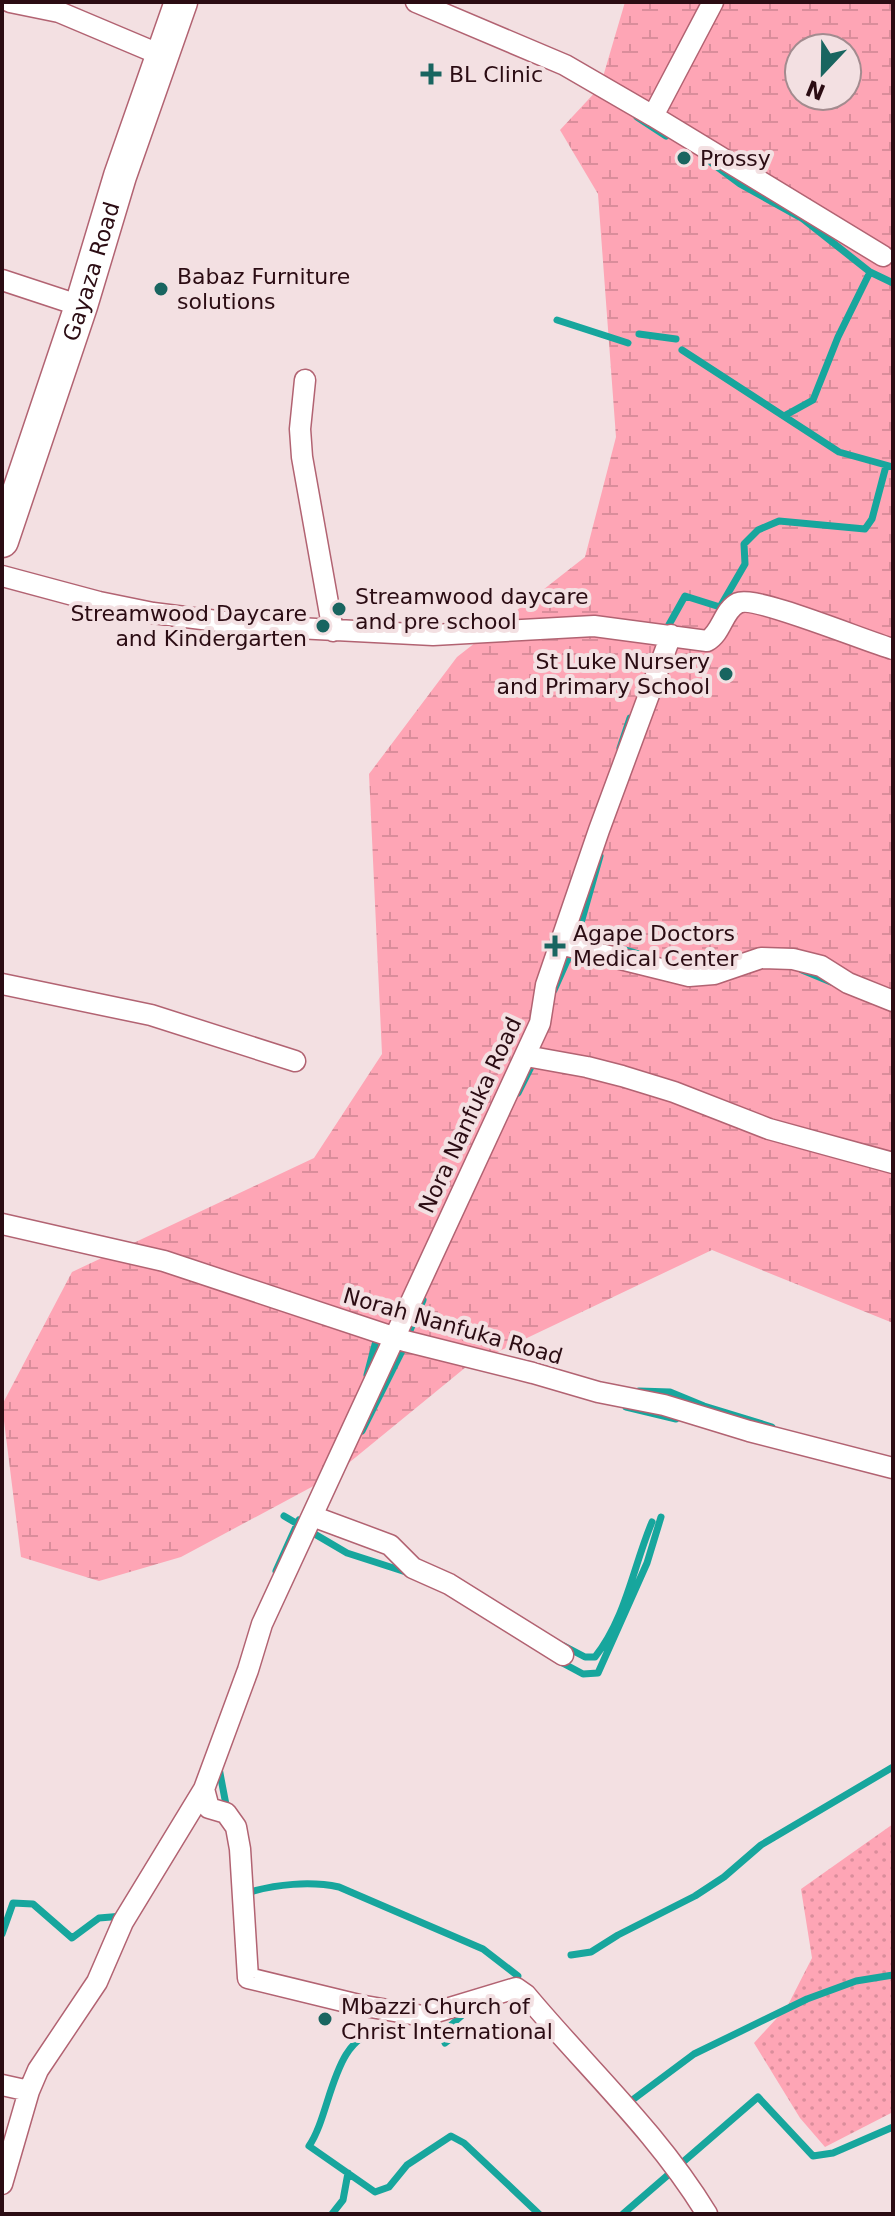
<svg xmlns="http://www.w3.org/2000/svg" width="895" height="2216" viewBox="0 0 895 2216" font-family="'DejaVu Sans',sans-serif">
	<defs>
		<pattern id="wetland-marsh" width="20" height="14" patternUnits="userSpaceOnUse" patternTransform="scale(2)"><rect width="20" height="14" fill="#fea5b5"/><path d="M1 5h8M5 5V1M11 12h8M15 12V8" fill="none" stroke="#da8d9b"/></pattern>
		<pattern id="garden-dots" width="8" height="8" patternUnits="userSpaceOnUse" patternTransform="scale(2)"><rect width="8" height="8" fill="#fea5b5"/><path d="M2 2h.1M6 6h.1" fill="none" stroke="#da8d9b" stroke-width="1.8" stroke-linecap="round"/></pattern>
	</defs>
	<rect width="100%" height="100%" fill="#f3e0e2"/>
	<!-- wetland -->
	<path fill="url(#wetland-marsh)" fill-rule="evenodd" d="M625,2h268v1321l-181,-73 -246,117 -132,108 -153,82 -82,24 -78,-24 -19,-152 70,-133 242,-114 68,-104 -13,-280 88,-117 128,-100 31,-120 -18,-243 -38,-64 40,-43zM799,48h48v48h-48z"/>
	<!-- garden -->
	<path fill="url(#garden-dots)" d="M893,1824v288l-68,35 -25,-29 -46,-75 33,-36 25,-49 -11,-69z"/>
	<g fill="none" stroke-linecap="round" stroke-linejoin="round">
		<!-- stream -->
		<path stroke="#17a69d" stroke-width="7" d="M637,117l29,19
			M705,158l35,26 63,35 67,53
			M557,320l71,23
			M639,334l37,5
			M682,350l157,102 54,15
			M784,416l29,-16 25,-63 32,-65 23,11
			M666,630l19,-34 35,11 25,-43 -1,-20 14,-14 21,-9 86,8 7,-10 14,-53
			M620,748l10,-30
			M600,856l-23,81 26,8
			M619,948l27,8
			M681,965l27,1
			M802,970l29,12
			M554,990l16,-36h4
			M518,1093l14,-28 5,-1
			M413,1337l-5,-2 15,-35
			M367,1375l9,-34
			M639,1391l31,1 34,14 68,21
			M626,1407l50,12
			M362,1431l42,-84 6,2
			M284,1516l63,37 62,20
			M276,1571l23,-51
			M564,1646l21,11h10c31,-39 38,-90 57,-135
			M557,1660l26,14 15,-1 49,-110 14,-46
			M219,1768l8,42
			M247,1893c28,-9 64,-12 92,-6l144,62 35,27 -2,8
			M2,1934l11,-31 20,1 39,34 27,-20 24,-2
			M571,1955l20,-3 27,-17 77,-39 29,-19 37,-32 132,-78
			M382,2031c-50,3 -50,82 -73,115l66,46 14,-5 18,-22 44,-29 13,7 75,71
			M445,2043l9,-7 -4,-10 17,-15
			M631,2101l63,-47 113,-55 49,-18 37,-6
			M332,2214l11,-14 5,-27
			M623,2214l135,-117 55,59 20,-3 60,-26"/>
		<defs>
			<path id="minor" d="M10,2l49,10 102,43
				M416,2l149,63 88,51 60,-114
				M653,116l230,140
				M2,280l79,26
				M305,380l-5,49 2,28 31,174
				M2,576l97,26 54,11 105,13 175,9 161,-9 113,15c15,-8 16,-31 31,-38 17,-8 129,39 155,46
				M671,635l-72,195 -53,155 -6,38 -278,601 -14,46 -44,119 5,19 17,5 10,14 4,22 8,129 111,27 64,11 93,-28 10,7c61,73 131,137 181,219
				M560,944l129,32 25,-2 47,-16 32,1 28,7 27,17 45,18
				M2,984l149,31 144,46
				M526,1056l61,11 35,9 52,16 95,37 124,34
				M2,1224l162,37 241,80 128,32 65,19 66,13 85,26 144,37
				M312,1516l78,29 23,23 36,16 114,71
				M2,2085l27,6
				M2,2184l27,-93 9,-21 59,-88 26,-60 81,-133"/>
			<g id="primary">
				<path id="s1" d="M2,541l79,-235 39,-130 61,-174"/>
			</g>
		</defs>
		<!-- minor casing -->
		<use href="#minor" stroke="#b26372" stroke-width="23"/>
		<!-- primary casing -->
		<use href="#primary" stroke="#b26372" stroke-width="35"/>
		<!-- minor -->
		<use href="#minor" stroke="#fff" stroke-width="20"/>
		<!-- primary -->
		<use href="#primary" stroke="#fff" stroke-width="32"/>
	</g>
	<!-- markers -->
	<g fill="#196560" stroke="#f3e0e2" stroke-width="3">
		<path d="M427 62h8v8h8v8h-8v8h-8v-8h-8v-8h8z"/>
		<circle cx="684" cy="158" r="8"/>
		<circle cx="161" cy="289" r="8"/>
		<circle cx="339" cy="609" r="8"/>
		<circle cx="323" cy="626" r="8"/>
		<circle cx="726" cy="674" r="8"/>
		<path d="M551 934h8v8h8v8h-8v8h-8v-8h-8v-8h8z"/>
		<circle cx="325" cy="2019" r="8"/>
	</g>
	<g text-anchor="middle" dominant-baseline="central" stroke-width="8" stroke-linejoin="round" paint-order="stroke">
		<!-- poi labels -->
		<g font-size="22" fill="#2b0c13" stroke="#f3e0e2" text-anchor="start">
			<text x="449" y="74">BL Clinic</text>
			<text x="700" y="158">Prossy</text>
			<text x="177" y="276">Babaz Furniture<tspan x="177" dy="25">solutions</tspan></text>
			<text x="355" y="596">Streamwood daycare<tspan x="355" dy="25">and pre school</tspan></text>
			<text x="307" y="613" text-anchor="end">Streamwood Daycare<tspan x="307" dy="25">and Kindergarten</tspan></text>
			<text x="710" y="661" text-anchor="end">St Luke Nursery<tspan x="710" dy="25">and Primary School</tspan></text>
			<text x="573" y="933">Agape Doctors<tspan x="573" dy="25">Medical Center</tspan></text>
			<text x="341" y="2006">Mbazzi Church of<tspan x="341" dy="25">Christ International</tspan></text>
		</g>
		<!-- street labels -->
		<g font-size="22" fill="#2b0c13" stroke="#f3e0e2">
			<text stroke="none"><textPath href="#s1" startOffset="284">Gayaza Road</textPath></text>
			<text transform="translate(470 1115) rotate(-65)">Nora Nanfuka Road</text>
			<text transform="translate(453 1326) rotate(16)">Norah Nanfuka Road</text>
		</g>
	</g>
	<!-- border -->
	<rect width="895" height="2216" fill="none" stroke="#2b0c13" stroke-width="8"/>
	<!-- north arrow -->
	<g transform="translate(823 72) rotate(202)"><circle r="38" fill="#f3e0e2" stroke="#a38b8f" stroke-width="2"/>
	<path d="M0-6L14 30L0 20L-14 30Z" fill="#196560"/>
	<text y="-12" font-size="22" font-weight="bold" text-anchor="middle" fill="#2b0c13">N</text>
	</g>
</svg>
